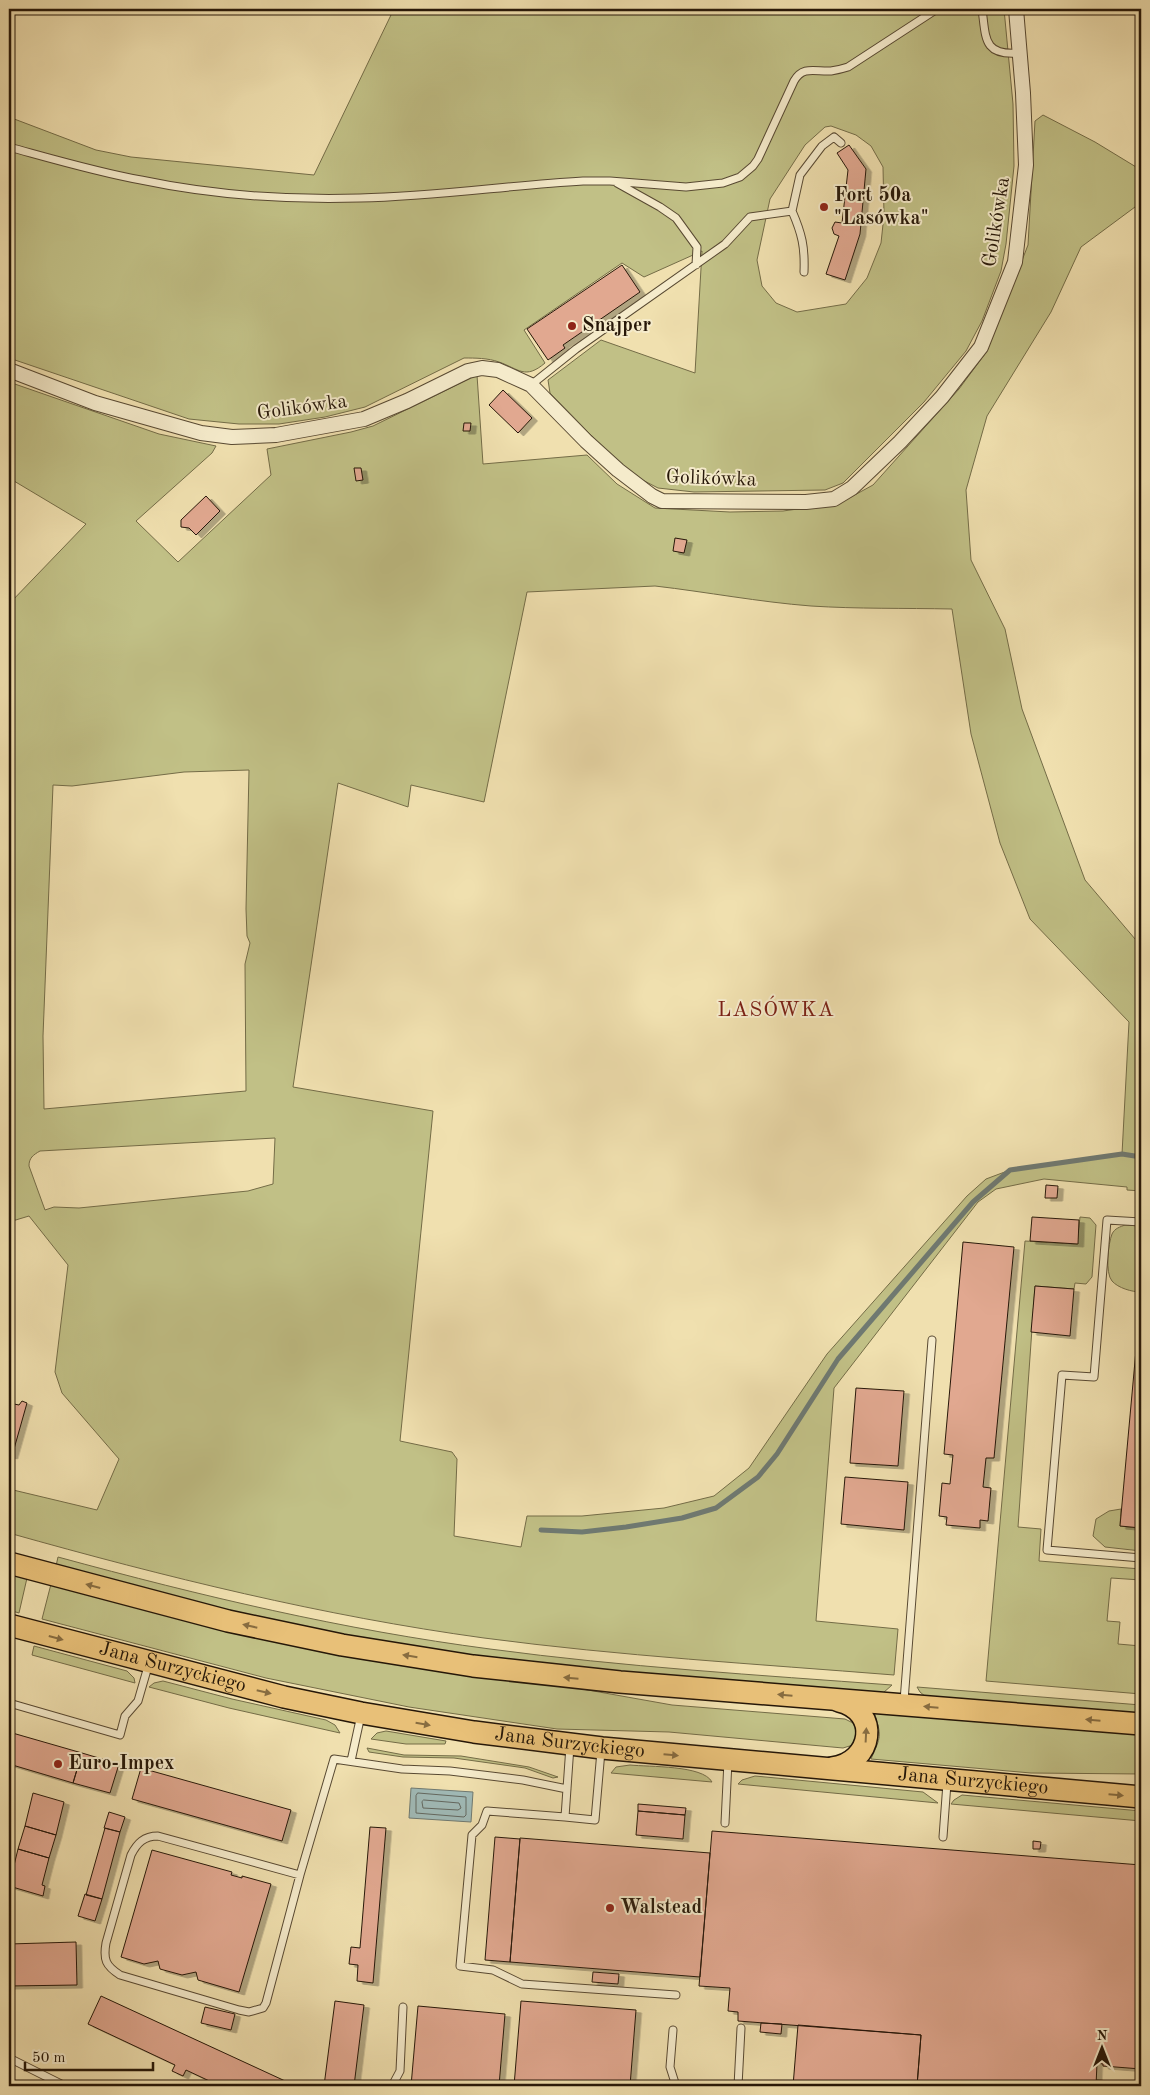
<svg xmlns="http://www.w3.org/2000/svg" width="1150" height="2095" viewBox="0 0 1150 2095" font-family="'Old Standard TT',serif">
	<defs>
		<filter id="shadow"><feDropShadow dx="5.5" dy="3" stdDeviation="0" flood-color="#0004"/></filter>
	</defs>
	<rect width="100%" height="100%" fill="#f0e0af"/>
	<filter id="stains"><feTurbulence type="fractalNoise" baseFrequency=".004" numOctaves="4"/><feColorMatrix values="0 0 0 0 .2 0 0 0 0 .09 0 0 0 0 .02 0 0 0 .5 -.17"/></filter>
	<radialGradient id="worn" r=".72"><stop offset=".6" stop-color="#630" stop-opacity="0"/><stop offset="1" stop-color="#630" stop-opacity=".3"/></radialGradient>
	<!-- green -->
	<path fill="#c1c086" stroke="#746c47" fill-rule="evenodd" d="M374,9h630l9,95 1,62 -8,78 -5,27 -19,50 -16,30 -42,51 -81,81 -18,7 -131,2 -36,-4 -31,-16 -77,-79 -2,-13 53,-40 94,33 7,-122 -58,26 -22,-14 -98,67 21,33c-20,17 -26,6 -46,-1 -11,-4 -24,-4 -35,-4l-99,49 -40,10 -46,7h-40l-50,-5 -180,-61v-241l87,33 35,7 183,18 77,-160zM831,126l25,9 15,11 12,21 1,48 -3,28 -14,35 -21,26 -49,8 -21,-9 -14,-17 -5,-26 13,-61 35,-54 20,-18z
		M1043,115l52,27 46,28v35l-6,2 -54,40 -30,65 -64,104 -21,74 5,70 34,69 17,80 63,171 56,66v245l-14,-1v-3l-83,-8 -48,10 -18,13 -144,186 -18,233 82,8 -4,46c-137,-11 -274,-19 -410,-37 -161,-22 -319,-61 -475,-105v-44l88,21 22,-51 -57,-66 -7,-21 13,-107 -39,-49 -20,6v-618l77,-80 -77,-46v-96l150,52 57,12 -4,7 -76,68 42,41 93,-87 -4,-26 84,-17 22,-6 104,-51 6,89 104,-9 30,29 38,24 75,4 53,-1 44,-6 24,-8 22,-12 86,-96 28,-38 41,-106 7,-124zM655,586c52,6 104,16 156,20 46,3 94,2 141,3l19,125 29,109 30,76 99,103 -7,132 -112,16 -24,9 -19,17 -140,158 -78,114 -35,28 -50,12 -82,8h-55l-6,31 -67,-11 3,-77 -5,-7 -52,-11 33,-330 -140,-24 45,-304 70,24 3,-22 73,17 43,-210zM249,770l-3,139 1,27 3,7 -5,21 1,127 -202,18 -1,-73 10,-251 19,1 112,-14zM275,1138l-2,46 -25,7 -169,17 -25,-1 -9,3 -16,-44c0,-8 4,-11 11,-15z
		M1080,1217l10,1 6,7 -4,52 -6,7 -11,-1 -1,6 -39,-3 -17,241 23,2 -2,32 102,8v11l-30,-2 -4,43 13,1 -2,22 23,2v48l-155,-13 39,-440 52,3z
		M1125,1225l16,1v66c-9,0 -23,-4 -29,-11 -7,-8 -4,-37 0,-47 3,-6 8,-7 13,-9z
		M1121,1509l-1,17 21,2v23l-36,-4 -12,-11 3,-17 13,-8z
		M58,1557c143,39 286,73 432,92 134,18 268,26 402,36l-9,8c-171,-13 -342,-23 -511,-52 -107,-19 -211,-47 -316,-75z
		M9,1573l18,5 -8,35 -10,-3z
		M51,1584l165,44 296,53 59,6 101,18 173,14 12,6 2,7 -6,13 -10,3 -174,-16 -112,-3 -148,-22 -143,-29 -224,-59z
		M34,1646l93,25 7,7 1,5 -103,-28z
		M163,1681l69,18 94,21 9,5 5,8 -111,-25 -80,-21 5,-4z
		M917,1687l224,18v10l-215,-18 -6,-5z
		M874,1712l267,21v41l-110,-1 -160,-14c10,-23 11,-22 3,-47z
		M386,1731l60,10 -1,3h-39l-35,-5 6,-6z
		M367,1748l37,7 57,1 68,11 29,10 -5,1 -28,-10 -71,-10 -51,-1 -34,-5z
		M630,1765c19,2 73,0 82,17l-101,-9 5,-6z
		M755,1776l168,16 15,11 -200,-19 4,-4z
		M962,1795l179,16v10l-190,-17 3,-4z"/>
	<!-- water -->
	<path fill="#a0bab7" stroke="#6f7971" d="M411,1788l62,4 -2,30 -62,-4z"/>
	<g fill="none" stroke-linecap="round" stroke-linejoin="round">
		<!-- shore -->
		<path stroke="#636860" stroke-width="1" d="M418,1793l48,4v18l-2,2 -48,-4v-17z
			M424,1800l35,3 2,5 -3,2 -35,-2 -1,-6z"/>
		<!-- stream -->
		<path stroke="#6f7971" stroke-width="5" d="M541,1530l41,2 44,-5 56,-9 34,-10 42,-31 19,-23 61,-95 135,-157 37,-32 112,-16 19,3"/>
	</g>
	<!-- building -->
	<path fill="#e1a890" stroke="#261708" filter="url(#shadow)" d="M849,145l17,24 -6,65 -15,46 -19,-6 13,-38 -5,-2 -2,-6 3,-6 7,1 6,-53 -11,-17z
		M622,265l18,27 -77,53 2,3 -17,12 -21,-31z
		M503,390l29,28 -14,15 -29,-28z
		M464,423h7l-1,8h-7z
		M354,468h7l2,12 -7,1z
		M206,496l14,15 -24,24 -7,-7 -8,-1v-7z
		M675,538l12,2 -3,13 -11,-2z
		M1046,1185l12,1 -1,12h-12z
		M1032,1217l47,3 -1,24 -48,-3z
		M963,1242l51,5 -20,211h-8l-3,29 8,1 -3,33 -8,-1v8l-34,-3 1,-8 -8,-1 3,-33 8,1 3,-29 -9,-1z
		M1035,1286l39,3 -4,47 -39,-4z
		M1141,1295v233l-21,-2z
		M856,1388l48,3 -6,75 -48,-3z
		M22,1401l5,2 -15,53 -3,-1v-24l3,-10 -3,-1v-7l5,-9 5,1z
		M845,1477l63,5 -4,48 -63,-6z
		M9,1732l73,21 -9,30 -64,-19z
		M82,1753l37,11 -9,29 -37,-10z
		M141,1768l150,42 -9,31 -150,-42z
		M33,1793l31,9 -8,33 -31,-9z
		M638,1804l48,4 -1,7 -47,-4z
		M638,1811l47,4 -2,24 -47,-4z
		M109,1812l16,5 -5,15 -16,-4z
		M25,1826l31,9 -7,23 -31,-9z
		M370,1827l16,1 -13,155 -16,-2 1,-16 -9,-1 2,-17 9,1z
		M105,1828l15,4 -18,67 -16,-4z
		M712,1831l429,34v204l-38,-3v-2l-6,-1 -1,23h-179l4,-51 -183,-14v-9l-10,-1 2,-23 -31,-2z
		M495,1837l25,2 -10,123 -25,-2z
		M520,1838l190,15 -10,124 -190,-15z
		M1033,1841l8,1 -1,7h-7z
		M18,1849l31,9 -7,27 3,1 -2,10 -34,-10z
		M152,1850l80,22 -1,3 11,3v-2l29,8 -32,108 -41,-12 -2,-8 -14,3 -22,-6 -2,-8 -14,3 -23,-7z
		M85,1894l17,5 -7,22 -17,-5z
		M76,1942l1,43 -68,1v-42z
		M593,1972l26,2 -1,10 -26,-2z
		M101,1996l195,90h-76l-34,-16 -3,6 -11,-5 3,-6 -87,-41z
		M335,2001l29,4 -10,81h-30z
		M521,2001l115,9 -6,76h-116z
		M418,2006l87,8 -6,72h-88z
		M205,2007l30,7 -4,16 -30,-7z
		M761,2023l21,1 -1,10 -21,-2z
		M798,2025l123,10 -4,51h-124z
		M1096,2080l16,1v5h-16z
		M713,2083l11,1v2h-11z"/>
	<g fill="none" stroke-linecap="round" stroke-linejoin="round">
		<defs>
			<path id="service" d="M982,9c4,29 1,47 37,44
				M9,147c44,12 88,25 132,33 71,15 147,20 219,18 75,-1 149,-13 223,-17h27l76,6 37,-4 17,-6 13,-11 5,-7 36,-78c9,-16 22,-9 37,-10 6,-1 11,-2 17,-4l89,-58
				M617,183l43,24 16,11 21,29 -1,18
				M792,211c10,23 13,36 12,61
				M531,385l45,-36 149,-105 25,-27 42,-6 8,-36 22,-29 12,-9 7,6
				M1141,1222l-34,-2 -13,157 -32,-2 -15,175 94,8
				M904,1701l28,-361
				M9,1703l111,32 5,-19 13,-15 11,-38
				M570,1746l-5,71 -78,-6 -5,14 -10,10 -12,131 33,4 29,14 154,11
				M351,1761l10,-46
				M565,1817l30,3 6,-69
				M725,1823l3,-62
				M943,1837l4,-54
				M300,1875l-142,-39c-14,0 -21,7 -27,19l-25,88c-3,17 0,23 14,32l119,35 10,2 14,-4 3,-5 34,-128 34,-116 68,10 48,2 73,9 44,9
				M673,2030l-3,37 6,19
				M9,2058l56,28
				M392,2086l8,-15 3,-64
				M738,2086l3,-58"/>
			<path id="minor" d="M9,370l86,33 106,30 31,4 44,-2 88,-16 43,-18 61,-30 14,-3 16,2 33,15 55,56 32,29 34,26 10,5 144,1 28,-3 18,-11 48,-46 42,-45 39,-50 34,-85 11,-97 -3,-72 -7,-84"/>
			<g id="primary">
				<path d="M9,1563l219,58 114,24 131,21 147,16 521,42"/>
				<path id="s1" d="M9,1625l275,72 77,16 113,19 128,16 539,49"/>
				<path d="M832,1768c41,-5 49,-57 7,-67"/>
			</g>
		</defs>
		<!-- service casing -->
		<use href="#service" stroke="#584932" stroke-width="9"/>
		<!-- minor casing -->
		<use href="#minor" stroke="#584932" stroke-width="16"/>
		<!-- primary casing -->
		<use href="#primary" stroke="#261708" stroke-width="24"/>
		<!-- service -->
		<use href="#service" stroke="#f5ebcb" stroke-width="7"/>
		<!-- minor -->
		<use href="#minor" stroke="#f5ebcb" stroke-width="14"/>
		<!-- primary -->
		<use href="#primary" stroke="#e8c078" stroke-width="21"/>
	</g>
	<!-- one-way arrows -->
	<defs><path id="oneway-solid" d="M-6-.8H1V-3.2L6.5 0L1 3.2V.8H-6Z" transform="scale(1.25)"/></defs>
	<g fill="#876c40">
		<use href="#oneway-solid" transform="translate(93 1586) rotate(-165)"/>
		<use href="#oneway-solid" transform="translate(250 1626) rotate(-167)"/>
		<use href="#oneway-solid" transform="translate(56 1638) rotate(15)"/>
		<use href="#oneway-solid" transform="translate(410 1656) rotate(-171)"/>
		<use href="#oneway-solid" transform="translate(571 1678) rotate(-175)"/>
		<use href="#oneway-solid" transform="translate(264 1692) rotate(13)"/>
		<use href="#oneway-solid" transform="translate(785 1695) rotate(-175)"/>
		<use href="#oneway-solid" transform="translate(931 1707) rotate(-175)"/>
		<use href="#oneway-solid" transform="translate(1093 1720) rotate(-175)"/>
		<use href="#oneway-solid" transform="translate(423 1724) rotate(10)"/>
		<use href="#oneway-solid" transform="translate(866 1735) rotate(-87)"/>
		<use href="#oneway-solid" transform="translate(671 1755) rotate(5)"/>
		<use href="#oneway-solid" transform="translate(1116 1795) rotate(5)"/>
	</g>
	<!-- markers -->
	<g fill="#8f2418" stroke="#f5ebcb" stroke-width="2">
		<circle cx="824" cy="207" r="5"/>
		<circle cx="572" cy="326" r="5"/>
		<circle cx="58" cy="1764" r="5"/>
		<circle cx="610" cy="1908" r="5"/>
	</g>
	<g text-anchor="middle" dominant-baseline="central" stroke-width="4" stroke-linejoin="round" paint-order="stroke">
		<!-- poi labels -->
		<g font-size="20" font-weight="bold" fill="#261708" stroke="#f5ebcb" text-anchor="start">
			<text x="834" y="196">Fort 50a<tspan x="834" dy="23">"Lasówka"</tspan></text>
			<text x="582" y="326">Snajper</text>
			<text x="68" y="1764">Euro-Impex</text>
			<text x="620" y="1908">Walstead</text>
		</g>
		<!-- street labels -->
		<g font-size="20" fill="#261708" stroke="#f5ebcb">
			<text transform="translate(997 222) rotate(-81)">Golikówka</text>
			<text transform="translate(302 408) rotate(-8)">Golikówka</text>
			<text transform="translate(711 479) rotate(2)">Golikówka</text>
			<text stroke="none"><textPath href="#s1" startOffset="169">Jana Surzyckiego</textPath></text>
			<text stroke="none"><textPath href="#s1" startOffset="574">Jana Surzyckiego</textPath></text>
			<text stroke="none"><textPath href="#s1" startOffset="979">Jana Surzyckiego</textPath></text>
		</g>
		<!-- neighbourhood labels -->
		<g font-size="21" letter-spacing="1" fill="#7a1f14" stroke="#f5ebcb">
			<text x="776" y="1010">LASÓWKA</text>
		</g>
	</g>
	<!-- margin -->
	<rect width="1150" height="2095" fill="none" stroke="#f0e0af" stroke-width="30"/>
	<rect x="10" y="10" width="1130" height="2075" fill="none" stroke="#261708" stroke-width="2.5"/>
	<rect x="15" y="15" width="1120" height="2065" fill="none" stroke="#261708"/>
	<!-- north arrow -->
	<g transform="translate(1102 2048)" stroke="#f5ebcb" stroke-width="4" paint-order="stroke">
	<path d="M0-4L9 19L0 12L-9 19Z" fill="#261708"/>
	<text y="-8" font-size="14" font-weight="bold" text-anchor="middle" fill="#261708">N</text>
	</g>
	<!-- scale -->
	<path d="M25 2062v8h128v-8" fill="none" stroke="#261708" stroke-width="2.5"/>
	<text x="32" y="2062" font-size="15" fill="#261708" stroke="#f5ebcb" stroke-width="4" paint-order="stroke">50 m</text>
	<rect width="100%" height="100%" filter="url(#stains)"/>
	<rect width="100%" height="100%" fill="url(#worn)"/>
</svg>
